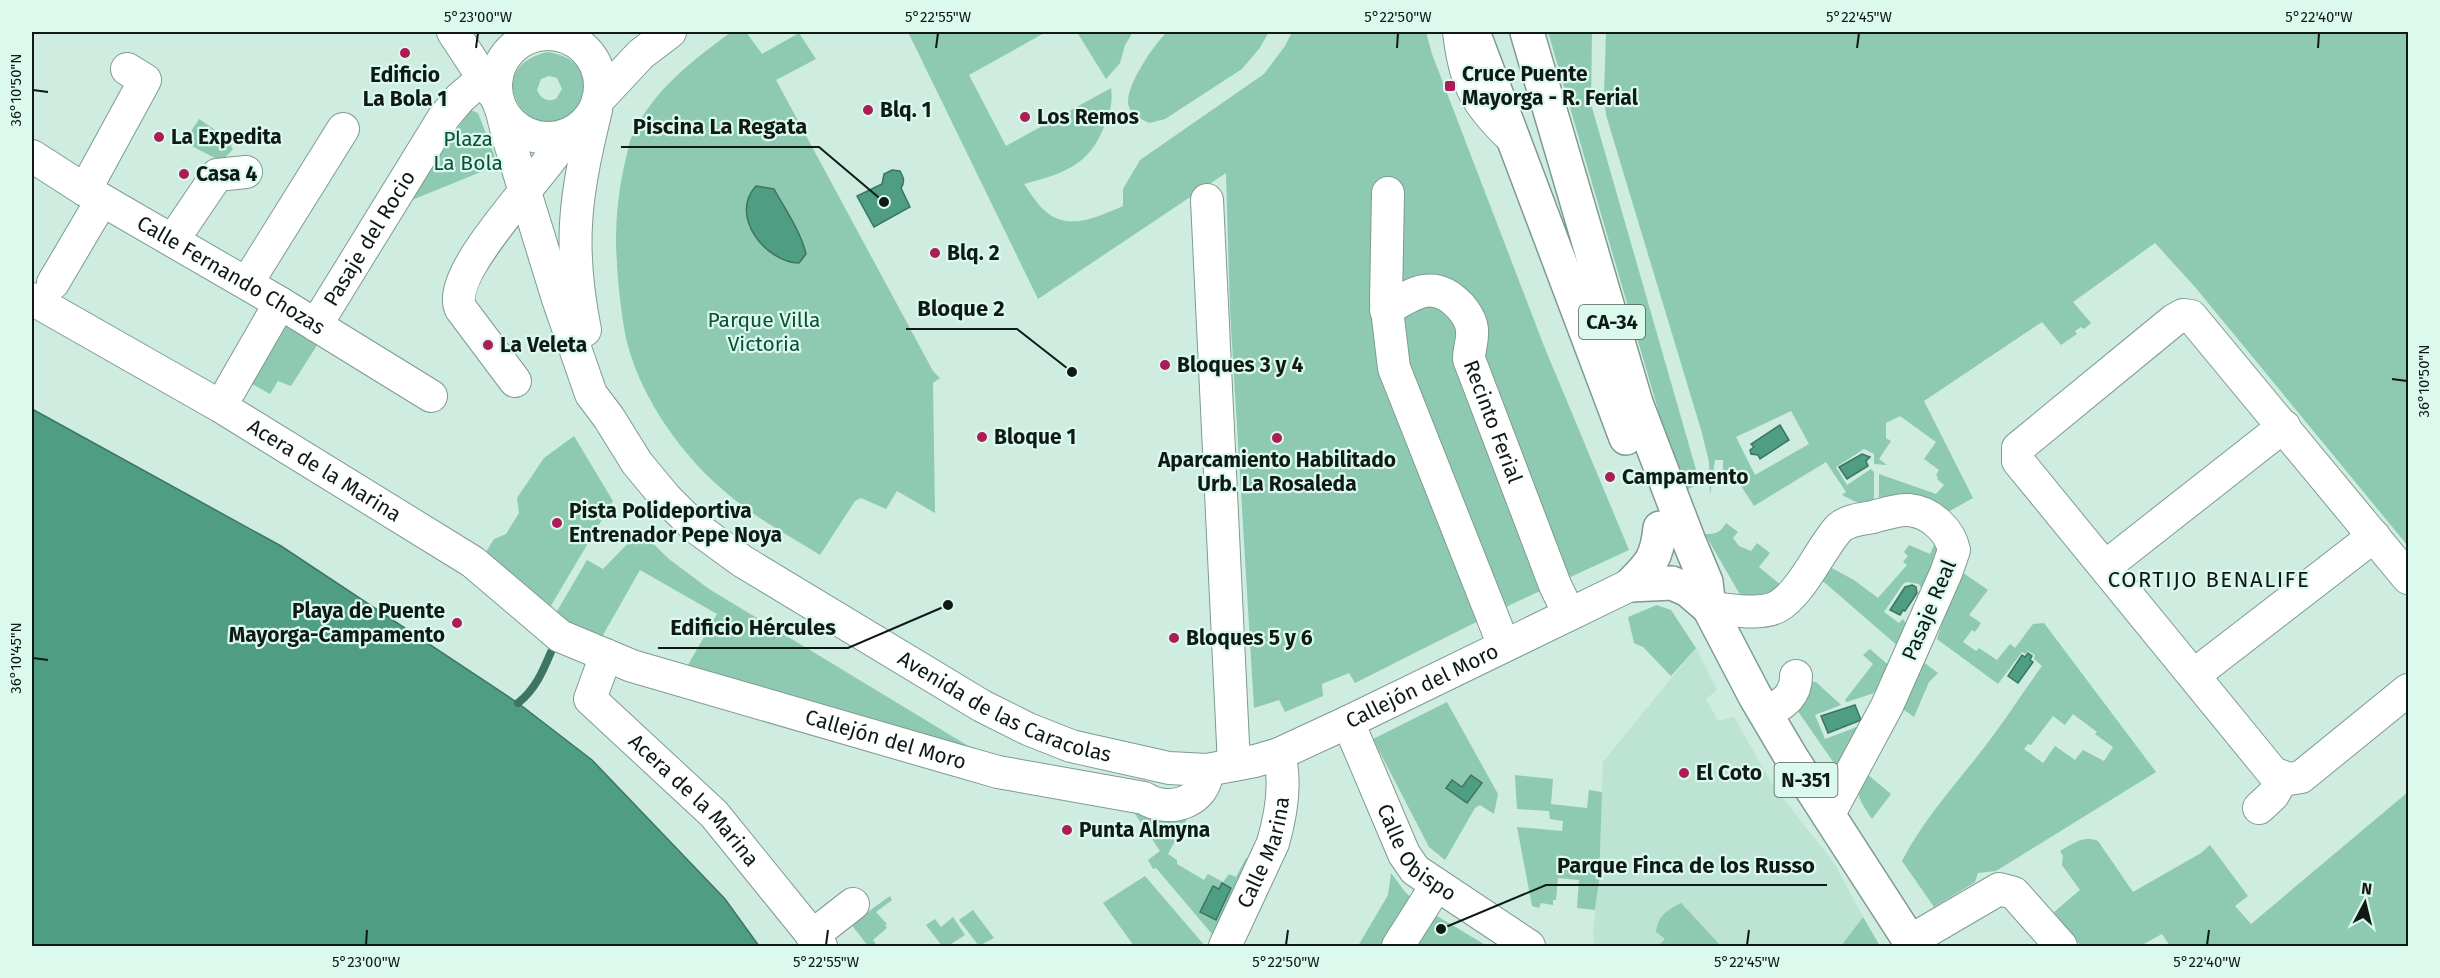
<svg xmlns="http://www.w3.org/2000/svg" width="2440" height="978" viewBox="0 0 2440 978" font-family="'Fira Sans',sans-serif">
	<rect width="100%" height="100%" fill="#ceecdf"/>
	<!-- built -->
	<path fill="#bce3d3" d="M1696,648l21,42 -11,9 12,22 16,-4 38,67 62,79 29,54 -22,29h-246l-2,-14 6,-51 4,-119z"/>
	<!-- green -->
	<path fill="#8ec9b2" fill-rule="evenodd" d="M731,32h15l16,22 37,-21 17,26 -40,21 157,291 7,7 -7,5 2,130 -38,-22 -11,18 -25,-11 -6,3 -35,54c-38,-23 -76,-44 -108,-75 -39,-37 -74,-90 -86,-142 -6,-31 -9,-64 -10,-95 0,-30 3,-56 10,-85 2,-7 3,-16 6,-22 21,-46 60,-75 99,-104z
		M908,32h138l-77,43 37,71 105,-58c2,14 -1,23 -6,36 -15,42 -41,49 -81,60 6,8 12,19 20,26 23,22 54,7 79,-4v-17l17,-29 124,-86 21,-28 7,-14h134l6,22 112,292 85,204 -119,55 -155,78 -6,-10 -27,11 1,12 -38,16 -6,-12 -25,8 -24,-398 -4,-137 -188,126z
		M1077,32h56l-8,13 -5,18 -14,16z
		M1167,32h102l-10,17 -17,20 -77,50 -16,4 -16,-8c-2,-4 -5,-9 -5,-13 0,-20 26,-57 39,-70z
		M1548,32h44l-1,72 106,369v12l-11,5 -6,-5z
		M1606,32h802v514l-213,-259 -40,-44 -82,59 18,21 -7,6 -3,-2 -6,4 2,3 -16,11 -19,-23 -118,79 49,97 -25,14 -69,-7v-31l57,20 8,-9 -7,-6 1,-2 -2,-2 3,-5 -15,-11 12,-17 -36,-26 -14,7v15l5,3 -12,18 8,6 -13,-1v-10l-10,-5 -28,18 11,18 24,-16 3,3v34l-14,-2 -18,-9 4,-3 -20,-30 -72,44 -20,-31 -11,-1v-14h-8l-5,35 -1,-33 -7,-29 -96,-318 -2,-19zM1791,411l18,33 -54,31 -19,-38z
		M547,52c28,3 50,26 33,54 -34,57 -112,-34 -33,-54zM549,76l8,2 5,11 -6,10c-9,3 -15,0 -19,-9l4,-11z
		M471,110l7,3 20,52 -96,39z
		M199,119l34,23 -2,4 2,3 -8,9 -12,4 2,-4 -31,-16z
		M281,316l40,23 -30,47 -13,-5 -8,13 -25,-14z
		M574,436l39,65 -67,113 -65,-54 13,-21 12,-5 13,-21 -2,-15 27,-40z
		M1726,523l12,9 -5,6 6,8 12,5 6,-8 13,10 -11,14 28,23 -35,9 -13,-6 -34,-59c11,0 15,-1 21,-11z
		M1941,530l4,6 -15,55 -9,-3 -2,-4 -12,-2 -4,2 -19,28 15,11 4,-4 9,12 -13,16 -82,-71 9,-11 28,15 24,18 29,-33 -4,-3 5,-6 -4,-4 5,-7 21,9z
		M640,531l29,28 40,30 261,158 -3,5 -279,-87 29,-51 -77,-44 -41,72 -46,-24 34,-58 16,9z
		M1959,570l29,20 -19,25 12,8 -6,9 -3,-2 -9,12 13,9 3,-3 18,12 13,-16 5,4 18,-24 11,-1 112,149 -160,99 -18,2 -3,9 -41,25 -32,-46c21,-41 53,-76 81,-112 21,-27 39,-55 59,-83l-8,-7 1,-4 -7,-4 -3,3 -3,-2 -24,32 -61,-45zM2073,714l24,18 -2,2 18,13 -9,14 -21,-11 -8,10 -20,-14 -12,17 -19,-14 4,-5 3,1 22,-29 12,9z
		M1657,605l14,5 25,38 -25,28 -28,-29 -9,-4 -6,-26z
		M1870,649l25,22 -7,14 -8,-4 -6,12 -27,9 -2,-2 28,-36 -10,-9z
		M1922,661l16,12 -9,9 -15,35 -14,-10z
		M1801,681l15,1 25,23 -26,10 10,24 37,-14 -19,51 -48,-69z
		M1447,702l51,92 -4,20 -14,-9 -5,3 -30,52 -16,-13 -56,-108z
		M1861,769l30,25 -19,25c-14,-21 -17,-25 -11,-50z
		M1515,775l38,4 -2,25 36,4 2,-18 13,2 -3,89 -4,29 -18,-2 2,-28 -21,-2 -2,22h-3v5l-12,-2 -2,5 -7,-2 -15,-79 45,4 1,-10 -13,-2 -1,-8 -32,-2z
		M2408,792v154h-238l-8,-12 -22,12h-59l-27,-34 26,-22 -18,-25 1,-9 -3,-5c13,-7 23,-16 38,-10l35,51 68,-39 9,-8 38,51 -13,10 16,18z
		M1133,811l57,2 -22,41 9,6v4l27,16 4,-6 15,8 6,-8 7,3 10,-19 9,4 -33,71 -8,-4 -2,5 -56,-66 -3,1 -5,-9 12,-9z
		M1391,873l15,20 10,8 -24,45h-34l30,-51z
		M1145,876l60,70h-71l-31,-43z
		M890,896l2,4 -16,12 11,12 -2,1 2,3 -14,12 4,6h-9l-17,-22z
		M1681,903l40,43h-63l7,-7 -9,-7c2,-17 12,-22 25,-29z
		M973,910l21,28 -15,8 -20,-26z
		M1432,913l55,33h-75z
		M953,917l12,18 -17,11h-6l-16,-21 9,-6 6,8z
		M1863,917l17,29h-39z"/>
	<!-- water -->
	<path fill="#4f9d82" stroke="#3c7662" stroke-width="1.5" d="M892,170l8,1c4,7 5,11 1,17l9,19 -36,20 -17,-31 25,-12 2,-10z
		M756,186l18,3c11,20 27,43 32,65l-7,9c-32,0 -71,-47 -43,-77z
		M32,409l249,137 237,157 74,57 133,139 34,47h-727z
		M1780,425l9,15 -29,19 -2,-4 -7,-1 -1,-4 4,-3 -3,-3z
		M1862,454l8,3 -4,4 2,5 -21,13 -8,-12z
		M1912,585l4,2 1,6 -12,18 -2,-1 -3,5 -10,-5 15,-23z
		M2028,653l4,3 -2,4 3,2 -15,21 -10,-7 14,-21 3,2z
		M1855,705l6,15 -33,13 -7,-17z
		M1471,775l11,8 -15,20 -21,-15 6,-8 10,7z
		M1222,883l9,5 -15,32 -16,-8 13,-26 6,3z"/>
	<g fill="none" stroke-linecap="round" stroke-linejoin="round">
		<!-- stream -->
		<path stroke="#3c7662" stroke-width="8" d="M518,703c17,-13 25,-32 33,-51"/>
		<defs>
			<g id="minor">
				<path d="M453,32l42,64"/>
				<path d="M1459,32c6,51 16,71 53,106"/>
				<circle cx="548" cy="86" r="52"/>
				<path d="M598,100l43,-46 29,-22"/>
				<path id="s1" d="M502,112l7,28 49,159 33,95 18,24 28,45 29,35 28,28 48,35 240,145 46,23 43,17 98,22 38,2 48,-9 24,-7 69,-32 282,-137"/>
				<path id="s2" d="M32,156l53,34 195,113 151,93"/>
				<path d="M85,190l60,-110 -18,-11"/>
				<path d="M1388,193l-2,108 8,67 110,278"/>
				<path d="M1207,200l27,565"/>
				<path d="M173,240l44,-65 29,-3"/>
				<path d="M53,283l49,-83"/>
				<path d="M247,283l96,-154"/>
				<path id="s3" d="M32,299l188,107 253,156 87,74 72,30 331,96 35,10 146,26c25,16 63,4 63,-28"/>
				<path id="s4" d="M1386,310c27,-17 48,-32 74,-4 6,7 12,16 12,25 1,9 -3,18 -3,28l86,226 14,29"/>
				<path id="s5" d="M316,325l128,-208 16,-19 22,-19 15,-3"/>
				<path d="M585,330c-7,-35 -11,-70 -9,-106 2,-38 11,-77 20,-114"/>
				<path d="M515,381l-54,-72c-18,-36 87,-138 105,-172"/>
				<path d="M230,390l50,-87"/>
				<path d="M2106,566l178,-140"/>
				<path d="M2408,578l-217,-262 -8,-1 -9,5 -156,128v13l255,312 16,6 12,-2 107,-87"/>
				<path d="M1709,608c20,1 49,8 68,-1 25,-14 43,-58 62,-79 9,-8 23,-9 34,-11 11,-3 25,-8 36,-7 22,2 41,21 45,40l-8,23 -59,133 -58,108"/>
				<path id="s6" d="M606,655l-16,44 124,115 107,132"/>
				<path d="M2194,675l180,-139"/>
				<path d="M1766,714c16,-10 30,-17 30,-38"/>
				<path id="s7" d="M1348,722l56,132 11,16 114,76"/>
				<path d="M2259,808l14,-13 10,-17"/>
				<path d="M812,936l41,-32"/>
				<path d="M1910,941l89,-52 15,4 47,53"/>
				<path id="s8" d="M1225,946l48,-103c8,-28 14,-60 6,-89"/>
				<path d="M1398,946l38,-60"/>
			</g>
			<path id="highway" d="M1473,32l153,406
				M1527,32l109,371 52,136 18,43 3,26
				M1630,585l42,-2 16,7 21,18 46,88 36,61 122,189
				M1630,585c21,-21 27,-27 30,-57"/>
		</defs>
		<!-- minor casing -->
		<use href="#minor" stroke="#7f9b90" stroke-width="34"/>
		<!-- highway casing -->
		<use href="#highway" stroke="#7f9b90" stroke-width="36"/>
		<!-- minor -->
		<use href="#minor" stroke="#fff" stroke-width="32"/>
		<!-- highway -->
		<use href="#highway" stroke="#fff" stroke-width="33"/>
	</g>
	<!-- ticks -->
	<path fill="none" stroke="#0f1a16" stroke-width="2" d="M476,48l2,-15M936,48l2,-15M1397,48l1,-15M1857,48l2,-15M2318,48l1,-15M33,90l15,2M2392,379l15,2M33,658l15,2M366,945l1,-15M826,945l2,-15M1286,945l2,-15M1747,945l2,-15M2207,945l2,-15"/>
	<!-- markers -->
	<g fill="#ac1d57" stroke="#dbf9ed" stroke-width="2">
		<circle cx="405" cy="53" r="6"/>
		<rect x="1444" y="80" width="12" height="12" rx="3"/>
		<circle cx="868" cy="110" r="6"/>
		<circle cx="1025" cy="117" r="6"/>
		<circle cx="159" cy="137" r="6"/>
		<circle cx="184" cy="174" r="6"/>
		<circle cx="935" cy="253" r="6"/>
		<circle cx="488" cy="345" r="6"/>
		<circle cx="1165" cy="365" r="6"/>
		<circle cx="982" cy="437" r="6"/>
		<circle cx="1277" cy="438" r="6"/>
		<circle cx="1610" cy="477" r="6"/>
		<circle cx="557" cy="523" r="6"/>
		<circle cx="457" cy="623" r="6"/>
		<circle cx="1174" cy="638" r="6"/>
		<circle cx="1684" cy="773" r="6"/>
		<circle cx="1067" cy="830" r="6"/>
	</g>
	<g text-anchor="middle" dominant-baseline="central" stroke-width="4.5" stroke-linejoin="round" paint-order="stroke">
		<!-- shield labels -->
		<g fill="#dbf9ed" stroke="#4c5d56" stroke-width="1.5">
			<rect x="1579" y="305" width="66" height="34" rx="4.5"/>
			<rect x="1774.5" y="763" width="63" height="34" rx="4.5"/>
		</g>
		<g font-size="20" font-weight="bold" fill="#0f1a16">
			<text x="1612" y="322">CA-34</text>
			<text x="1806" y="780">N-351</text>
		</g>
		<!-- poi labels -->
		<g font-size="21" font-weight="bold" fill="#0f1a16" stroke="#dbf9ed" text-anchor="start">
			<text x="1462" y="74">Cruce Puente<tspan x="1462" dy="24">Mayorga - R. Ferial</tspan></text>
			<text x="405" y="75" text-anchor="middle">Edificio<tspan x="405" dy="24">La Bola 1</tspan></text>
			<text x="880" y="110">Blq. 1</text>
			<text x="1037" y="117">Los Remos</text>
			<text x="171" y="137">La Expedita</text>
			<text x="196" y="174">Casa 4</text>
			<text x="947" y="253">Blq. 2</text>
			<text x="500" y="345">La Veleta</text>
			<text x="1177" y="365">Bloques 3 y 4</text>
			<text x="994" y="437">Bloque 1</text>
			<text x="1277" y="460" text-anchor="middle">Aparcamiento Habilitado<tspan x="1277" dy="24">Urb. La Rosaleda</tspan></text>
			<text x="1622" y="477">Campamento</text>
			<text x="569" y="511">Pista Polideportiva<tspan x="569" dy="24">Entrenador Pepe Noya</tspan></text>
			<text x="445" y="611" text-anchor="end">Playa de Puente<tspan x="445" dy="24">Mayorga-Campamento</tspan></text>
			<text x="1186" y="638">Bloques 5 y 6</text>
			<text x="1696" y="773">El Coto</text>
			<text x="1079" y="830">Punta Almyna</text>
		</g>
		<!-- park labels -->
		<g font-size="21" fill="#0b4e3b" stroke="#dbf9ed">
			<text x="468" y="139">Plaza<tspan x="468" dy="24">La Bola</tspan></text>
			<text x="764" y="320">Parque Villa<tspan x="764" dy="24">Victoria</tspan></text>
		</g>
		<!-- street labels -->
		<g font-size="21" fill="#0f1a16" stroke="#dbf9ed">
			<text stroke="none"><textPath href="#s5" startOffset="102">Pasaje del Rocio</textPath></text>
			<text stroke="none"><textPath href="#s2" startOffset="232">Calle Fernando Chozas</textPath></text>
			<text stroke="none"><textPath href="#s4" startOffset="207">Recinto Ferial</textPath></text>
			<text stroke="none"><textPath href="#s3" startOffset="339">Acera de la Marina</textPath></text>
			<text transform="translate(1929 610) rotate(-67)">Pasaje Real</text>
			<text stroke="none"><textPath href="#s1" startOffset="1272">Callejón del Moro</textPath></text>
			<text stroke="none"><textPath href="#s1" startOffset="825">Avenida de las Caracolas</textPath></text>
			<text stroke="none"><textPath href="#s3" startOffset="970">Callejón del Moro</textPath></text>
			<text stroke="none"><textPath href="#s6" startOffset="192">Acera de la Marina</textPath></text>
			<text stroke="none"><textPath href="#s7" startOffset="150">Calle Obispo</textPath></text>
			<text stroke="none"><textPath href="#s8" startOffset="102">Calle Marina</textPath></text>
		</g>
		<!-- neighbourhood labels -->
		<g font-size="22" letter-spacing="1.5" fill="#0f1a16" stroke="#dbf9ed">
			<text x="2209" y="579">CORTIJO BENALIFE</text>
		</g>
	</g>
	<!-- callouts -->
	<path fill="none" stroke="#0f1a16" stroke-width="2" d="M884 202L819 147H621M1072 372L1017 329H906M948 605L848 648H658M1441 929L1546 885H1827"/>
	<g fill="#0f1a16" stroke="#dbf9ed" stroke-width="2">
		<circle cx="884" cy="202" r="6"/>
		<circle cx="1072" cy="372" r="6"/>
		<circle cx="948" cy="605" r="6"/>
		<circle cx="1441" cy="929" r="6"/>
	</g>
	<g font-size="22" text-anchor="middle" font-weight="bold" fill="#0f1a16" stroke="#dbf9ed" stroke-width="4.5" stroke-linejoin="round" paint-order="stroke">
		<text x="720" y="134">Piscina La Regata</text>
		<text x="961" y="316">Bloque 2</text>
		<text x="753" y="635">Edificio Hércules</text>
		<text x="1686" y="873">Parque Finca de los Russo</text>
	</g>
	<!-- border -->
	<rect width="2440" height="978" fill="none" stroke="#dbf9ed" stroke-width="66"/>
	<!-- north arrow -->
	<g transform="translate(2365 903) rotate(7)" stroke="#dbf9ed" stroke-width="4.5" paint-order="stroke">
	<path d="M0-4.5L10 22L0 15L-10 22Z" fill="#0f1a16"/>
	<text y="-9" font-size="16" font-weight="bold" text-anchor="middle" fill="#0f1a16">N</text>
	</g>
	<rect x="33" y="33" width="2374" height="912" fill="none" stroke="#0f1a16" stroke-width="2"/>
	<g font-size="15" text-anchor="middle" fill="#0f1a16">
		<text x="478" y="22">5°23'00"W</text>
		<text x="938" y="22">5°22'55"W</text>
		<text x="1398" y="22">5°22'50"W</text>
		<text x="1859" y="22">5°22'45"W</text>
		<text x="2319" y="22">5°22'40"W</text>
		<text transform="translate(16 90) rotate(-90)" y="5">36°10'50"N</text>
		<text transform="translate(2424 381) rotate(-90)" y="5">36°10'50"N</text>
		<text transform="translate(16 658) rotate(-90)" y="5">36°10'45"N</text>
		<text x="366" y="967">5°23'00"W</text>
		<text x="826" y="967">5°22'55"W</text>
		<text x="1286" y="967">5°22'50"W</text>
		<text x="1747" y="967">5°22'45"W</text>
		<text x="2207" y="967">5°22'40"W</text>
	</g>
</svg>
